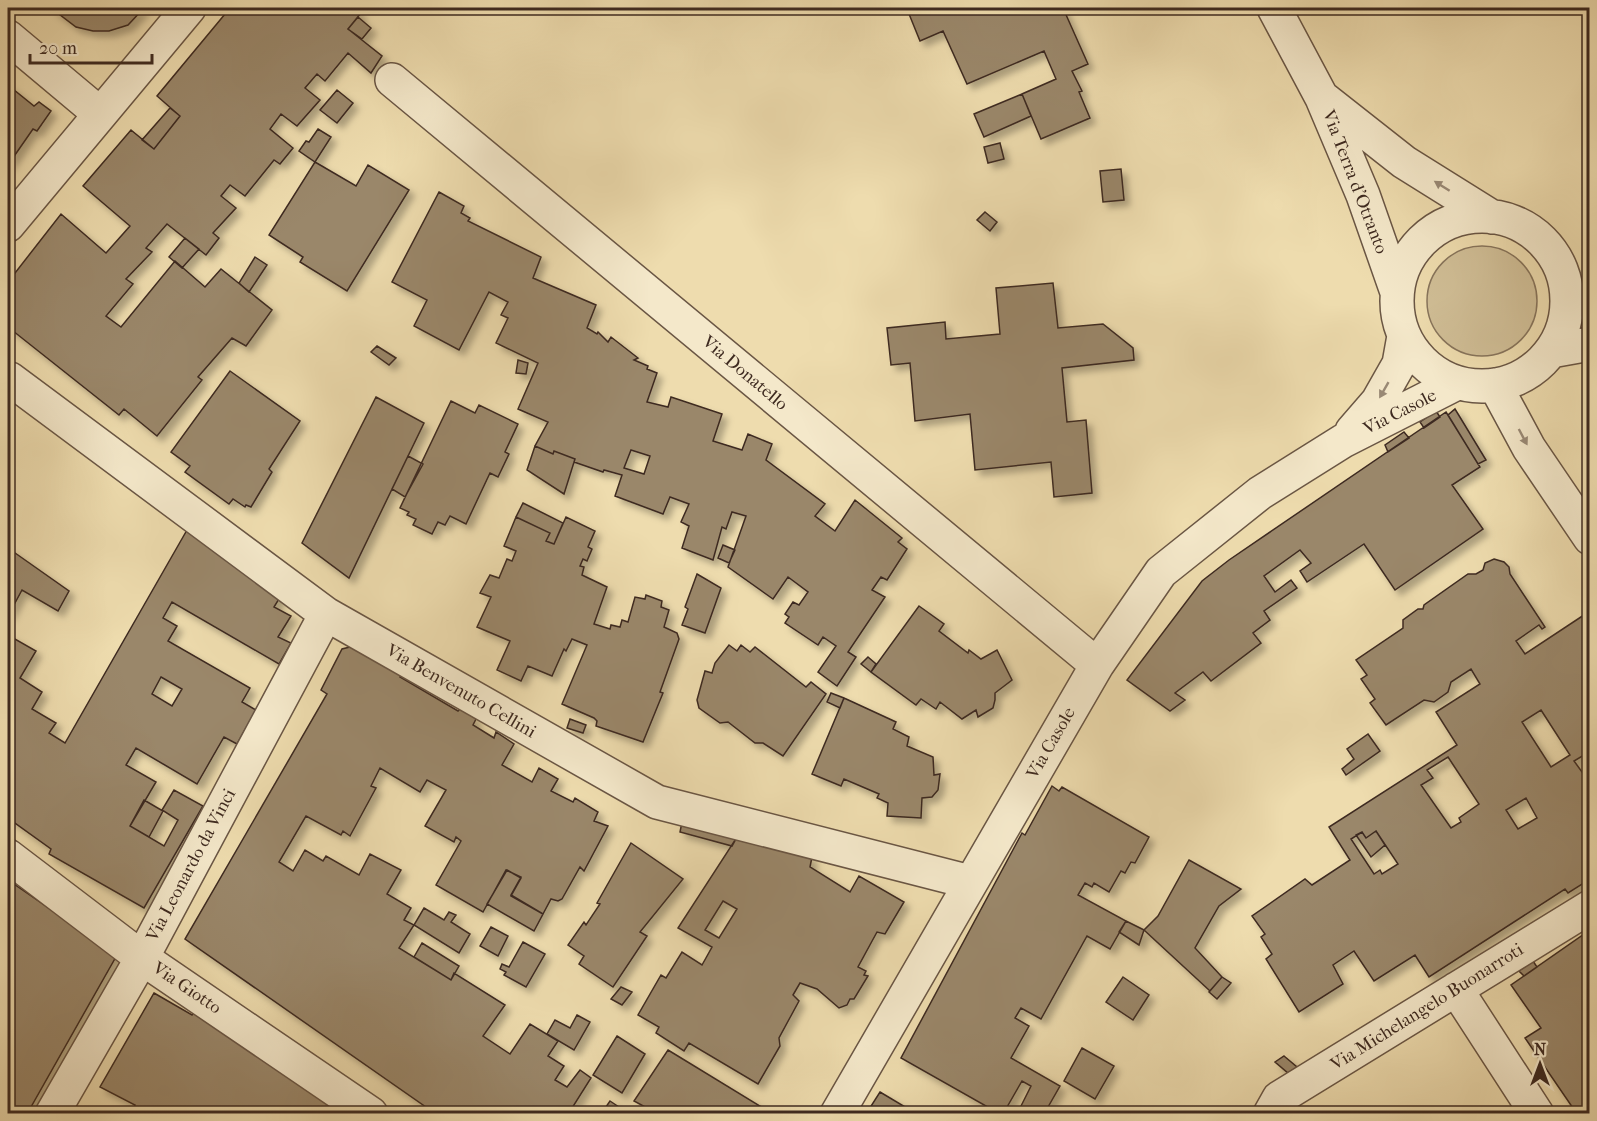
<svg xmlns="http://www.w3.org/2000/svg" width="1597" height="1121" viewBox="0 0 1597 1121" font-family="'IM FELL French Canon',serif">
	<defs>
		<filter id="shadow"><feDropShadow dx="5.5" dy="5.5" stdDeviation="3" flood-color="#0004"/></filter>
	</defs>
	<rect width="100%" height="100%" fill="#eedcae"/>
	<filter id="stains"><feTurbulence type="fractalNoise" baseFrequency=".00333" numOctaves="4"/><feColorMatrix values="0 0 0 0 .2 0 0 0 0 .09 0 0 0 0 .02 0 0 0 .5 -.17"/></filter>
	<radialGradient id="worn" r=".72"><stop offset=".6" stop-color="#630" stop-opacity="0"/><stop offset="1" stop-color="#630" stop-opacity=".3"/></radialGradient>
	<!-- green -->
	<path fill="#d0be96" stroke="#87745b" stroke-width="1.5" d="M1427 301a55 55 0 1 1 110 0a55 55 0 1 1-110 0Z"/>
	<!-- building -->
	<path fill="#9a876a" stroke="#3e2a20" stroke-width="1.5" fill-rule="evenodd" filter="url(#shadow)" d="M51,8h93l-16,17 -19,6h-16l-17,-4z
		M230,8h122l9,5 -13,16 34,27 -11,17 -23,-20 -23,28 -8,-7 -12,14 15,12 -23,26 -16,-12 -11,15 23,19 -13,16 -6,-4 -29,36 -15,-11 -9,11 15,12 -23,25 6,5 -13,17 -39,-31 -21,24 6,4 -26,27 7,5 -27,32 15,11 54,-66 30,26 16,-18 51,41 -26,36 -14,-8 -34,39 4,3 -45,56 -33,-27 -5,6 -111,-88v-45l53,-68 45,39 24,-27 -47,-40 48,-56 23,19 26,-33 -23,-20z
		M923,8h140l25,56 -16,7 10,20 -3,1 11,26 -49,21 -19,-45 34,-15 -12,-28 -77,33 -24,-53 -23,10 -11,-27z
		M358,17l13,11 -9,11 -14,-10z
		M8,85l26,21 5,-4 12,9 -14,20 -4,-2 -25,36z
		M337,90l16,13 -16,20 -17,-13z
		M1022,94l9,22 -47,21 -10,-23z
		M170,108l10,8 -26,33 -12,-9z
		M318,129l13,8 -16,25 -16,-11 7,-10 3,1z
		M1000,143l4,16 -16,4 -4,-16z
		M315,162l41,24 12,-21 41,25 -62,101 -47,-29 3,-5 -34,-22z
		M1121,169l3,31 -21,2 -3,-31z
		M439,192l25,14 -3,7 9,5 -2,3 73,36 -8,21 63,27 -9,23 10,6 1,-2 10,10 3,-5 27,21 -4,2 14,6 -1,3 10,4 -10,29 21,5 3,-10 51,17 -9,27 29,9 6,-16 24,10 -6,16 59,44 -10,12 20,15 20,-31 47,38 -4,4 9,7 -20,31 -6,-3 -9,13 13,7 -37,55 8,5 -19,29 -19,-14 18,-26 -13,-9 -5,8 -33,-22 4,-6 -4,-3 8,-12 6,3 9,-13 -20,-15 -15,22 -45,-32 18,-51 -14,-4 -6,17 -4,-2 -9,33 -31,-12 7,-22 -8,-4 8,-18 -19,-7 -7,17 -48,-18 7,-21 -18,-5 -1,2 -29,-10 1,-3 -21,-8 -1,3 -18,-8 13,-24 -30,-13 20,-46 -42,-20 12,-25 -7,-3 7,-13 -19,-10 -30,58 -45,-24 13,-26 -35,-18zM631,450l19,6 -6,18 -20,-6z
		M985,212l12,10 -7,9 -13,-11z
		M185,238l14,11 -17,19 -13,-11z
		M255,257l12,8 -18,27 -10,-9z
		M1053,283l5,45 45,-4 30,24 1,12 -72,8 5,54 19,-2 6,73 -38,4 -3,-35 -76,8 -5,-56 -55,7 -5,-58 -19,2 -4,-37 58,-6 1,17 54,-5 -4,-46z
		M377,346l19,12 -7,7 -18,-13z
		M518,360l10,3 -2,11 -10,-1z
		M230,371l70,50 -31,48 3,3 -21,35 -5,-2 -1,2 -12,-8 -4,5 -44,-32 5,-6 -19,-14z
		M376,397l48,26 -75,155 -47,-35z
		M451,401l24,12 4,-8 39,19 -13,28 4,2 -11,23 -8,-4 -24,51 -16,-8 -5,9 -7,-3 -6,12 -19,-9 3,-6 -9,-4 2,-3 -9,-4z
		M1455,409l31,51 -8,4 -30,-49z
		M1436,411l4,6 -16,11 -4,-6z
		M1446,412l34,55 -28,18 31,44 -88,61 -31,-46 -57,38 -7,-11 11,-8 -11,-13 -36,26 11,16 16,-12 6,8 -33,23 6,9 -17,13 8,10 -50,38 -8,-9 -28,21 10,7 -15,11 -43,-31 75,-99 27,-21z
		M1404,432l5,6 -21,14 -3,-7z
		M535,446l18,8 1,-3 21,8 -11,35 -37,-24z
		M408,456l15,8 -18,33 -13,-8z
		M523,503l40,20 -9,21 -8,-3 4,-8 -34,-16z
		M516,517l34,16 -4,8 8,3 12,-27 29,14 -7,16 4,2 -5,12 -4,-2 -3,7 4,1 -2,8 25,12 -13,37 16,5 1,-4 9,2 2,-7 6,2 7,-25 10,2 1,-4 16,6 -1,6 8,3 -5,17 13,6 2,6 -19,53 3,1 -20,49 -47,-16 1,-5 -3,-3 -32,-14 25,-59 -15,-6 -6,12 -2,-2 -12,27 -24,-10 -7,15 -24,-11 13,-29 -33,-14 14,-30 -11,-4 10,-18 9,3 8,-19 5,2 4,-10 -12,-5z
		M187,530l95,64 -8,13 17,9 -13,21 13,6 -12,21 -107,-62 -9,16 14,8 -9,15 82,47 -8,14 14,8 -19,34 -13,-7 -27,47 -61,-36 -10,17 30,17 -26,44 34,20 14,-26 -16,-10 12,-20 29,16 -59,102 -95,-54 2,-5 -43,-31v-183l28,16 -16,27 22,14 -10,17 24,14 -7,10 16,10zM161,677l21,12 -10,17 -20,-12z
		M723,545l12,5 -6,13 -11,-5z
		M8,548l61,43 -11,20 -36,-21 -14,26z
		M1494,559l10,3 5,5 1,7 35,53 -3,2 -3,-4 -23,16 9,13 65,-43v151l-6,-7 -10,6 16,22v90l-7,4 1,6 -16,10 -3,-4 -136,88 -14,-22 -41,26 -20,-30 -21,14 10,19 -44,28 -33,-53 6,-5 -11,-17 4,-3 -13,-18 53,-37 7,6 38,-25 -21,-33 128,-82 -21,-33 44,-28 -9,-15 -20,13 -3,10 -14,10 -10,-2 -38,25 -16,-22 5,-4 -14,-20 6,-4 -11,-15 47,-32v-8l15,-11h5l1,-4 44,-31h8l7,-4 2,-7zM1541,710l29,45 -19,12 -29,-45zM1448,757l31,47 -20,14 2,4 -10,6 -30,-43 12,-7 -6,-8zM1526,798l11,20 -19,11 -12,-19zM1376,831l22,33 -16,10 -2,-4 -6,4 -23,-35 11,-7 4,6z
		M697,574l24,14 -16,45 -23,-8 6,-16 -3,-2z
		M919,606l25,18 -5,7 29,22 1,-3 12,9 16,-9 15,30 -17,13v7l-2,8 -15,9 -2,-7 -14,9 -22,-17 -4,7 -15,-10 -5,6 -45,-33z
		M366,643l37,29 -3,5 58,34 3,-3 15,11 -3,6 21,13 2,-6 18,12 -12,21 30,17 7,-14 19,11 -7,12 22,11 2,-4 23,14 -4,9 14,5 -24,45 -4,-4 -18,32 -4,2 -7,-2 -8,15 -32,-19 10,-18 -15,-7 -23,42 -47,-27 25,-44 -5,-4 -2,5 -29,-16 21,-36 -19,-10 -7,12 -40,-24 -9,18 5,2 -26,48 -7,-5 -2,4 -35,-19 -27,46 14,9 12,-21 18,11 3,-5 33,19 11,-21 31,16 -14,24 24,14 -7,12 10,5 -15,23 52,32 3,-7 51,32 -22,31 27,18 20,-30 28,17 -10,15 16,10 -9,14 12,7 13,-17 11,8 -19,30 9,6h-145l-251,-175 142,-245 -6,-4 21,-41z
		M729,645l8,6 4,-6 9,7 5,-5 51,40 5,-5 15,12 -43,62 -20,-13h-8l-27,-21 -8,1 -21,-15 -2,-8 8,-29 7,2 3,-10z
		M868,657l8,7 -5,8 -10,-8z
		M831,693l13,5 -4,10 -13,-6z
		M844,698l52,24 -3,7 16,8 -2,9 26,11 1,18 6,-1 -2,16 -6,7 -10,1 -1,20 -34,-2 1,-13 -11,-5 2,-4 -35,-15 -3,7 -29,-12z
		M570,719l16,6 -3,8 -16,-5z
		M1368,734l12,17 -34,24 -4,-6 12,-10 -7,-10z
		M1052,786l7,5 3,-4 87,50 -14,26 -4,-1 -6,11 -4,-2 -12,21 -15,-9 -2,4 -7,-4 -7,12 48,26 -16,28 -23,-13 -46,83 -20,-11 -6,10 14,8 -18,32 49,28 -16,28h-27l14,-28 -9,-5 -19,33h-3l-99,-56 121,-225 3,2z
		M144,800l19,11 -14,26 -19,-11z
		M682,822l55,15 -5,9 -52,-14z
		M1376,831l9,14 -14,12 -15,-22 6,-3 4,6z
		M737,837l75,20 -2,10 40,25 9,-16 45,26 -19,32 -8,-2 -19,35 8,4 -2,4 4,1 -14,23h-4l-3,6 -8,3 -22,-19 -17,-6 -7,12 6,6 -20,37 1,8 -22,38 -69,-41 -5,8 -28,-18 3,-6 -21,-12 23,-40 5,3 16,-26 20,13 10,-18 -34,-19zM723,901l14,8 -18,29 -14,-8z
		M631,843l52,36 -43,53 7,4 -34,51 -34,-23 5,-8 -16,-11 16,-23 2,3 14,-21 -3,-1z
		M1189,860l52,29 -22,17 -24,42 27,29 -12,14 -66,-61 14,-14z
		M507,870l14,8 -10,18 32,18 -9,17 -47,-27z
		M8,880l109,75 -90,159h-19z
		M424,908l20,12 5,-8 7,3 -5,7 19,12 -11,19 -45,-28z
		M1126,921l18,9 -5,15 -20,-13z
		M491,927l17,9 -10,20 -18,-10z
		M1590,930v184h-13l-52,-76 16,-10 -30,-43z
		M523,942l22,12 -19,33 -22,-12 2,-3 -6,-3 2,-5 7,3z
		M422,943l37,23 -8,14 -37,-23z
		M1533,961l4,6 -13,9 -5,-5z
		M1123,977l26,18 -16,25 -27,-18z
		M1222,977l9,6 -14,16 -8,-7z
		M621,987l11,5 -10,13 -11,-6z
		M154,993l38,22 4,-7 152,106h-218l5,-9 -35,-18z
		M577,1015l13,7 -16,28 -27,-16 8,-14 15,8z
		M617,1036l28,18 -23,39 -29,-18z
		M1082,1048l32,18 -19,33 -31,-18z
		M668,1050l105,64h-115l-24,-13z
		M1284,1056l13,11 -9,6 -13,-11z
		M880,1092l32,19 -1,3h-45z
		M610,1101l18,12 -27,1z"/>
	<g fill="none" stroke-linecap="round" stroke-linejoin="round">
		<defs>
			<path id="minor" d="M1274,8l48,90 41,97 34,97
				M8,37l92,77
				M392,80l705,585
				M1324,99l80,63 88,55
				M1397 301a85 85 0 1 1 170 0a85 85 0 1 1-170 0Z
				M8,225l181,-217
				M1551,351l39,-7
				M10,379l316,235 331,188 313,80
				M1495,385l34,63 61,90
				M1352,431l26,-30 21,-37 5,-28
				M8,856l134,102 229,156
				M1456,989l81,125
				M52,1114l90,-156 184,-344
				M837,1114l260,-449 64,-93 99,-79 83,-52 114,-58
				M1270,1114l9,-16 311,-191"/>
		</defs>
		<!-- minor casing -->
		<use href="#minor" stroke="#6a5644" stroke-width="36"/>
		<!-- minor -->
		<use href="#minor" stroke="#f4e8ca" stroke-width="33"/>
	</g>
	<!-- one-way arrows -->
	<defs><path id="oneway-solid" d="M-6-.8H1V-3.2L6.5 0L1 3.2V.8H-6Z" transform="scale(1.5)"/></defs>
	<g fill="#998975">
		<use href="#oneway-solid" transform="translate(1442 186) rotate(-148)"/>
		<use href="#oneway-solid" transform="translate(1384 390) rotate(120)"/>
		<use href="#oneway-solid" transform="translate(1523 437) rotate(62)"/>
	</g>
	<g text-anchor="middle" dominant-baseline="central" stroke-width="6" stroke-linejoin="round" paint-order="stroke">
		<!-- street labels -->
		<g font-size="18" fill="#3e2a20" stroke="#f4e8ca">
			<text transform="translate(1355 182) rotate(69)">Via Terra d'Otranto</text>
			<text transform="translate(745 373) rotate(40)">Via Donatello</text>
			<text transform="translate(1400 412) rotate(-27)">Via Casole</text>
			<text transform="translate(461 691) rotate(30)">Via Benvenuto Cellini</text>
			<text transform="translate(1051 743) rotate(-60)">Via Casole</text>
			<text transform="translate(191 865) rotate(-62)">Via Leonardo da Vinci</text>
			<text transform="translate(187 988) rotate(34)">Via Giotto</text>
			<text transform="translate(1427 1007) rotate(-32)">Via Michelangelo Buonarroti</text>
		</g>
	</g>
	<!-- margin -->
	<rect width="1597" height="1121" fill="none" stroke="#eedcae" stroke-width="30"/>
	<rect x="9" y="9" width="1579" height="1103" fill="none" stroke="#3e2a20" stroke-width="3"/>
	<rect x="15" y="15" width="1567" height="1091" fill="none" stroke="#3e2a20" stroke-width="1.5"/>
	<!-- north arrow -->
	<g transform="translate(1540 1064)" stroke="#f4e8ca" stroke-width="4.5" paint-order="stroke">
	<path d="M0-4.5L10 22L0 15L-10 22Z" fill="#3e2a20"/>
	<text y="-9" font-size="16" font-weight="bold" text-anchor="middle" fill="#3e2a20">N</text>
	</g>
	<!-- scale -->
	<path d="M30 54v9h122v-9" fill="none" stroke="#3e2a20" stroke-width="3"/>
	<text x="39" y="54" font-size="18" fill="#3e2a20" stroke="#f4e8ca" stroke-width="4.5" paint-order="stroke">20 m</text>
	<rect width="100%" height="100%" filter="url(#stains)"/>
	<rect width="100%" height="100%" fill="url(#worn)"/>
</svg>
